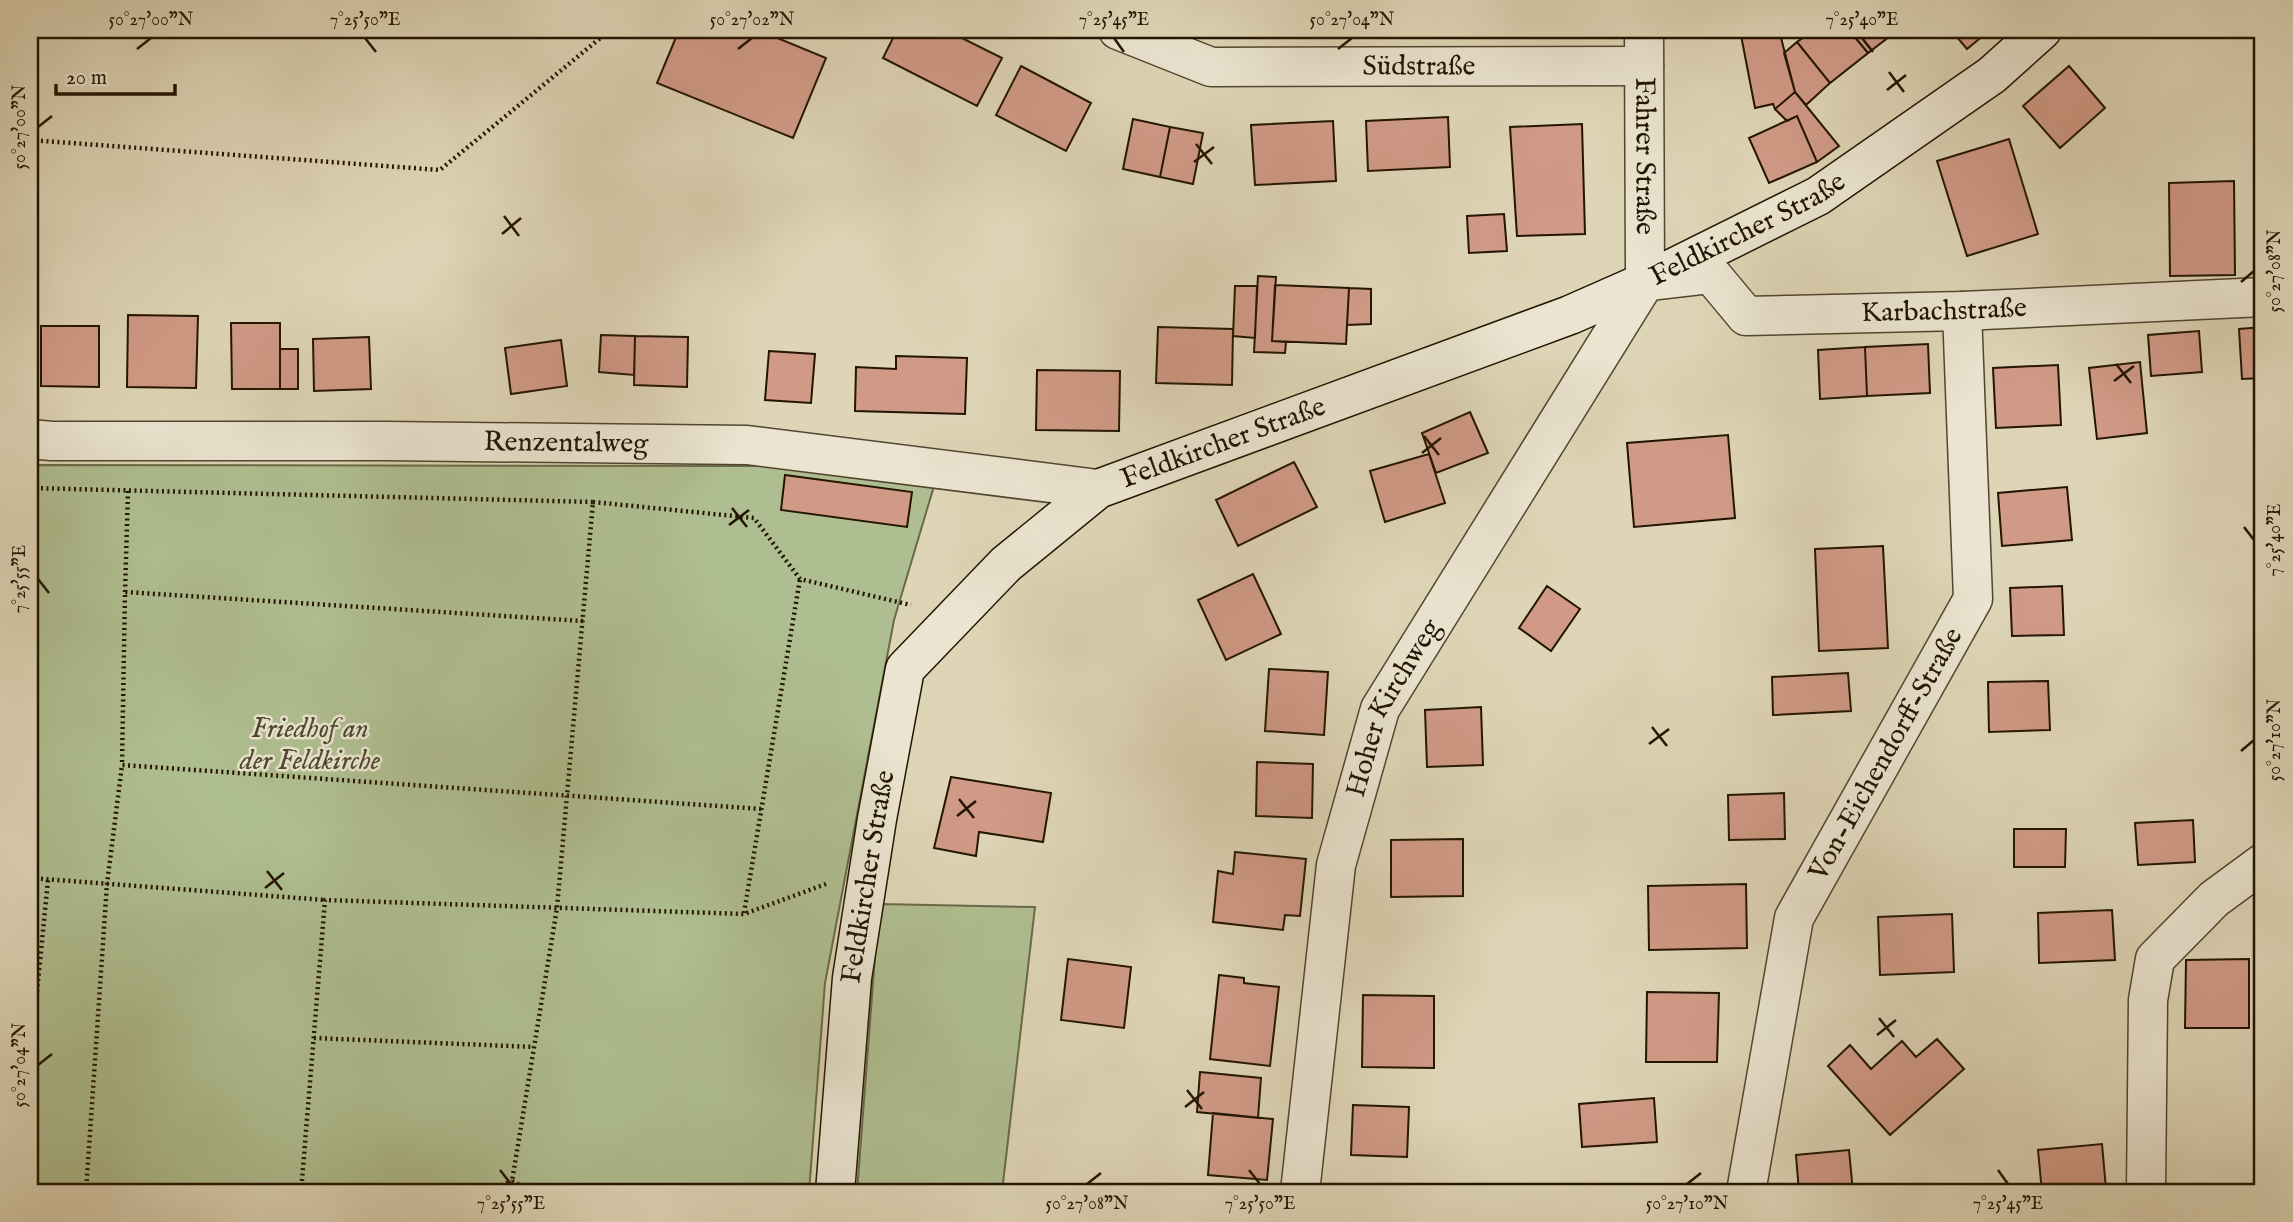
<svg xmlns="http://www.w3.org/2000/svg" width="2293" height="1222" viewBox="0 0 2293 1222" font-family="'IM FELL English',serif">
	<rect width="100%" height="100%" fill="#ded5b6"/>
	<filter id="stains"><feTurbulence type="fractalNoise" baseFrequency=".00286" numOctaves="4"/><feColorMatrix values="0 0 0 0 .2 0 0 0 0 .09 0 0 0 0 .02 0 0 0 .5 -.17"/></filter>
	<radialGradient id="worn" r=".72"><stop offset=".6" stop-color="#630" stop-opacity="0"/><stop offset="1" stop-color="#630" stop-opacity=".3"/></radialGradient>
	<!-- green -->
	<path fill="#afbe90" stroke="#696a49" stroke-width="2" d="M30,465l736,1 168,20 -40,134 -69,363 -16,209h-779z
		M879,904l156,3 -33,285h-145z"/>
	<!-- building -->
	<path fill="#d09a86" stroke="#231502" stroke-width="2" d="M679,30h79l68,28 -33,80 -136,-55z
		M897,30h49l56,28 -25,48 -94,-48z
		M1241,30h63v3l-63,2z
		M1367,30h55v2l-55,1z
		M1740,30h39l16,62 -20,17 -2,-5 -18,4z
		M1814,30h35l19,23 -38,30 -33,-41z
		M1849,30h49l-30,23z
		M1951,30h39l-23,19z
		M1797,42l33,41 -24,22 -11,-13 -11,-39z
		M1021,66l70,37 -25,48 -70,-36z
		M2069,66l36,42 -45,40 -37,-42z
		M1795,92l44,54 -22,16 -20,-46 -10,5 -12,-12z
		M1797,116l20,46 -48,21 -20,-45z
		M1448,117l2,50 -82,4 -2,-50z
		M1133,119l37,8 -10,50 -37,-8z
		M1333,121l3,60 -81,4 -4,-60z
		M1582,124l3,110 -68,2 -7,-109z
		M1170,127l33,6 -10,51 -33,-7z
		M2009,139l29,95 -71,22 -30,-95z
		M2234,181l1,94 -65,1 -1,-93z
		M1504,214l3,37 -38,2 -2,-37z
		M1258,276l18,1 -4,64 14,1 -1,11 -31,-1z
		M1275,285l74,3 -3,56 -74,-3z
		M1235,286h22l-2,52 -22,-2z
		M1349,288l22,1v35l-24,1z
		M128,315l70,1 -2,72 -69,-1z
		M30,323l5,1 -2,38h-3z
		M231,323h49v66h-48z
		M41,326h58v61l-58,-1z
		M1158,327l75,2 -1,56 -76,-2z
		M2263,327v51l-21,1 -3,-50z
		M2199,331l3,41 -51,4 -3,-41z
		M601,335l34,1 -1,39 -35,-3z
		M635,336l53,1 -1,50 -53,-2z
		M369,337l2,52 -57,2 -1,-52z
		M561,340l6,46 -56,8 -6,-46z
		M1928,344l2,49 -63,3 -2,-49z
		M1865,347l2,49 -47,3 -2,-49z
		M280,349h18v40h-18z
		M769,351l46,3 -4,49 -46,-3z
		M896,356l71,2 -2,56 -110,-3 1,-44 40,2z
		M2140,362l7,71 -50,6 -8,-71z
		M2058,365l3,60 -65,3 -3,-60z
		M1037,370l83,1 -1,60 -83,-1z
		M1470,412l18,41 -52,20 -14,-40z
		M1728,435l7,83 -101,9 -7,-84z
		M1429,454l16,49 -60,19 -15,-51z
		M1294,462l23,45 -79,39 -22,-46z
		M785,475l127,17 -5,35 -126,-17z
		M2067,487l5,53 -70,6 -4,-53z
		M1883,546l5,102 -69,3 -4,-102z
		M1253,574l28,60 -55,26 -28,-60z
		M1547,586l33,23 -29,42 -32,-23z
		M2062,586l2,49 -52,1 -2,-48z
		M1269,669l59,3 -4,63 -59,-4z
		M1848,673l3,38 -78,4 -1,-38z
		M2048,681l2,49 -61,2 -1,-50z
		M1481,707l2,58 -56,2 -2,-57z
		M1257,762l56,2 -1,54 -56,-2z
		M951,777l100,16 -8,49 -64,-10 -3,24 -42,-8z
		M1784,793l1,46 -56,1 -1,-45z
		M2193,820l2,42 -57,3 -3,-42z
		M2014,829h52l-1,38h-51z
		M1463,839v57l-72,1v-57z
		M1235,852l71,7 -6,57 -15,-1 -2,15 -70,-8 5,-51 15,3z
		M1746,884l1,64 -98,2 -1,-64z
		M2112,910l3,50 -76,3 -1,-50z
		M1952,914l2,58 -74,3 -2,-58z
		M1068,959l63,8 -7,61 -63,-8z
		M2249,959v69h-64l1,-68z
		M1219,975l25,3v5l35,4 -9,79 -60,-7z
		M1647,992l72,1 -2,69h-71z
		M1363,995l71,1v72l-72,-1z
		M1937,1039l27,30 -74,66 -62,-69 22,-21 21,24 31,-28 14,16z
		M1200,1072l61,6 -3,40 -61,-6z
		M1654,1098l3,44 -75,5 -3,-43z
		M1353,1105l56,2 -2,50 -56,-2z
		M1213,1113l60,6 -6,61 -59,-5z
		M2102,1144l4,45 -64,3 -4,-42z
		M1849,1150l4,42h-54l-3,-37z"/>
	<g fill="none" stroke-linecap="round" stroke-linejoin="round">
		<defs>
			<g id="street">
				<path id="s1" d="M1118,30l93,37 433,-1"/>
				<path id="s2" d="M1644,30l1,252"/>
				<path id="s3" d="M1651,281l60,-7 35,42 216,-5 301,-14"/>
				<path id="s4" d="M30,439l22,2h333l362,4 351,44"/>
				<path id="s5" d="M1300,1192l36,-327 44,-156 265,-427"/>
				<path id="s6" d="M1746,1192l48,-274 179,-319 -11,-288"/>
				<path d="M2146,1192l2,-192 7,-41 59,-60 49,-36"/>
			</g>
			<g id="secondary">
				<path id="s7" d="M835,1192l17,-214 25,-159 28,-150 101,-105 92,-75 472,-174 75,-33 173,-86 174,-121 50,-45"/>
			</g>
		</defs>
		<!-- street casing -->
		<use href="#street" stroke="#52452f" stroke-width="41"/>
		<!-- secondary casing -->
		<use href="#secondary" stroke="#231502" stroke-width="41"/>
		<!-- path -->
		<path stroke="#231502" stroke-width="4.5" stroke-dasharray="2 3.5" stroke-linecap="butt" d="M30,140l410,30 170,-140
			M30,488l563,14 -36,406 -45,273
			M593,502l161,16 46,61 111,26
			M125,592l3,-101
			M583,621l-458,-29 -3,173 640,44
			M30,878l295,22
			M744,913l56,-334
			M314,1038l220,9
			M30,1063l18,-183
			M512,1181l21,11
			M86,1192l21,-308 15,-119
			M301,1192l24,-292 419,14 82,-30
			M486,1192l26,-11"/>
		<!-- street -->
		<use href="#street" stroke="#eae4d0" stroke-width="38"/>
		<!-- secondary -->
		<use href="#secondary" stroke="#eae4d0" stroke-width="38"/>
	</g>
	<!-- ticks -->
	<path fill="none" stroke="#231502" stroke-width="2.5" d="M365,38l11,14M1114,38l10,14M1862,38l11,14M137,49l14,-11M738,49l14,-11M1338,49l14,-11M1889,72l15,20M1887,90l19,-15M38,127l14,-11M1196,144l16,20M1194,162l20,-15M504,216l15,20M502,234l19,-16M2241,282l13,-11M2116,364l15,19M2114,381l20,-15M1424,436l15,19M1422,453l19,-15M732,508l15,19M729,525l20,-15M2244,527l10,13M38,579l11,14M1652,727l15,19M1649,744l20,-15M2241,751l13,-11M959,799l15,19M957,816l19,-15M267,871l15,19M265,888l19,-15M1879,1018l15,19M1877,1035l19,-15M38,1065l14,-11M1187,1090l15,19M1185,1107l19,-15M500,1170l11,14M1249,1170l11,14M1998,1170l10,14M1087,1184l14,-11M1687,1184l14,-11"/>
	<g text-anchor="middle" dominant-baseline="central" stroke-width="5" stroke-linejoin="round" paint-order="stroke">
		<!-- street labels -->
		<g font-size="28" fill="#231502" stroke="#eae4d0">
			<text stroke="none"><textPath href="#s1" startOffset="308">Südstraße</textPath></text>
			<text stroke="none"><textPath href="#s2" startOffset="126">Fahrer Straße</textPath></text>
			<text stroke="none"><textPath href="#s7" startOffset="1493">Feldkircher Straße</textPath></text>
			<text stroke="none"><textPath href="#s3" startOffset="313">Karbachstraße</textPath></text>
			<text stroke="none"><textPath href="#s4" startOffset="536">Renzentalweg</textPath></text>
			<text stroke="none"><textPath href="#s7" startOffset="926">Feldkircher Straße</textPath></text>
			<text stroke="none"><textPath href="#s5" startOffset="497">Hoher Kirchweg</textPath></text>
			<text stroke="none"><textPath href="#s6" startOffset="466">Von-Eichendorff-Straße</textPath></text>
			<text stroke="none"><textPath href="#s7" startOffset="317">Feldkircher Straße</textPath></text>
		</g>
		<!-- park labels -->
		<g font-size="28" font-style="italic" fill="#4d482d" stroke="#eae4d0">
			<text x="310" y="729">Friedhof an<tspan x="310" dy="32">der Feldkirche</tspan></text>
		</g>
	</g>
	<!-- margin -->
	<rect width="2293" height="1222" fill="none" stroke="#ded5b6" stroke-width="77"/>
	<!-- scale -->
	<path d="M56 84v10h119v-10" fill="none" stroke="#231502" stroke-width="3.5"/>
	<text x="66" y="84" font-size="21" fill="#231502" stroke="#eae4d0" stroke-width="5" paint-order="stroke">20 m</text>
	<rect x="38" y="38" width="2216" height="1146" fill="none" stroke="#231502" stroke-width="2.5"/>
	<g font-size="18" text-anchor="middle" fill="#231502">
		<text x="151" y="25">50°27'00"N</text>
		<text x="365" y="25">7°25'50"E</text>
		<text x="752" y="25">50°27'02"N</text>
		<text x="1114" y="25">7°25'45"E</text>
		<text x="1352" y="25">50°27'04"N</text>
		<text x="1862" y="25">7°25'40"E</text>
		<text transform="translate(19 127) rotate(-90)" y="6">50°27'00"N</text>
		<text transform="translate(2274 271) rotate(-90)" y="6">50°27'08"N</text>
		<text transform="translate(2274 540) rotate(-90)" y="6">7°25'40"E</text>
		<text transform="translate(19 579) rotate(-90)" y="6">7°25'55"E</text>
		<text transform="translate(2274 740) rotate(-90)" y="6">50°27'10"N</text>
		<text transform="translate(19 1065) rotate(-90)" y="6">50°27'04"N</text>
		<text x="511" y="1209">7°25'55"E</text>
		<text x="1087" y="1209">50°27'08"N</text>
		<text x="1260" y="1209">7°25'50"E</text>
		<text x="1687" y="1209">50°27'10"N</text>
		<text x="2008" y="1209">7°25'45"E</text>
	</g>
	<rect width="100%" height="100%" filter="url(#stains)"/>
	<rect width="100%" height="100%" fill="url(#worn)"/>
</svg>
